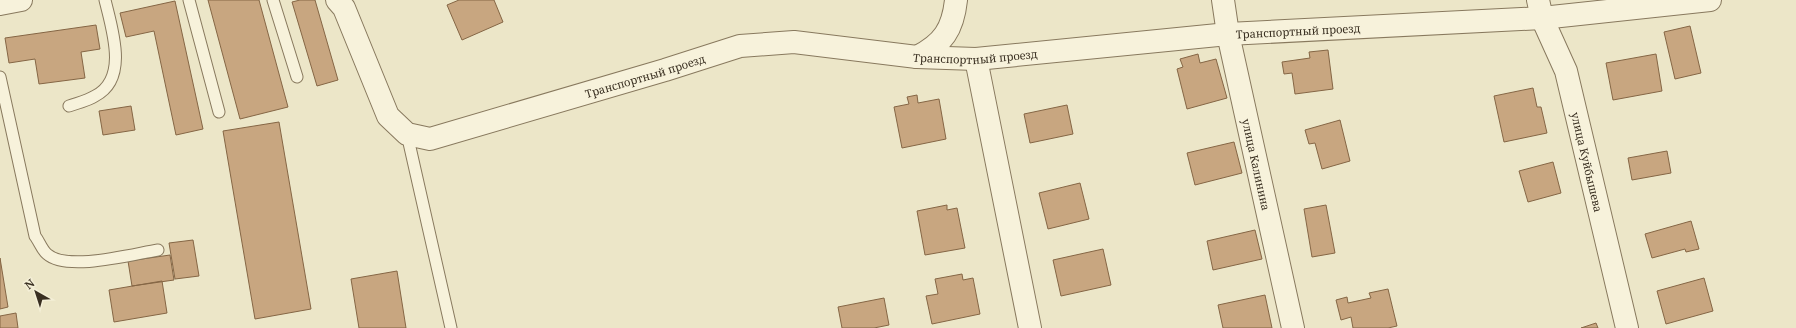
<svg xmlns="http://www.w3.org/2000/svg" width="1796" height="328" viewBox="0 0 1796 328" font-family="'Noto Serif',serif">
	<rect width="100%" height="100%" fill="#ece6c8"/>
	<!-- building -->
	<path fill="#c8a680" stroke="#856645" d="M208,0h51l29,107 -48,12z
		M300,0h15l23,80 -21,6 -25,-84z
		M459,0h35l9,22 -41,18 -15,-35z
		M175,1l28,128 -27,6 -22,-104 -28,6 -6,-24z
		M96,25l4,24 -19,3 4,26 -46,6 -4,-25 -26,4 -4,-25z
		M1690,26l11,47 -26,6 -11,-47z
		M1328,50l5,39 -38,5 -3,-21 -8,1 -2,-12 28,-4 -1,-6z
		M1198,54l2,9 16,-4 11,39 -40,11 -10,-40 6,-2 -3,-8z
		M1656,54l6,37 -49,9 -7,-37z
		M1533,88l4,19h4l6,26 -43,9 -10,-46z
		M917,95l1,8 21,-4 7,40 -44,9 -8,-41 15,-3 -2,-7z
		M1067,105l6,29 -43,9 -6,-29z
		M131,106l4,24 -32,5 -4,-24z
		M1340,120l10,41 -28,8 -7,-26 -6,1 -4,-14z
		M279,122l32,187 -56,10 -32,-188z
		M1234,142l8,31 -47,12 -8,-32z
		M1667,151l4,22 -39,7 -4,-22z
		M1553,162l8,31 -33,9 -9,-31z
		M1080,183l9,36 -41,10 -9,-36z
		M947,205v5l10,-2 8,40 -40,7 -8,-44z
		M1326,205l9,48 -23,4 -8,-48z
		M1691,221l8,28 -13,3 -1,-3 -33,9 -7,-24z
		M1255,230l7,29 -49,11 -6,-29z
		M193,240l6,36 -24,3 -6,-36z
		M1103,249l8,36 -50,11 -8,-36z
		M170,255l4,25 -42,6 -4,-25z
		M0,258l8,49 -8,2z
		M397,271l9,57h-47l-8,-49z
		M962,274l1,6 10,-2 7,36 -48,10 -6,-28 12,-2 -3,-15z
		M1704,278l9,33 -47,13 -9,-33z
		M162,281l5,32 -53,9 -5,-32z
		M1388,289l9,37 -9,2h-35l-2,-11 -10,3 -5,-20 11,-3 1,6 23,-5 -2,-5z
		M1265,295l7,33h-49l-5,-23z
		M884,298l5,27 -15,3h-32l-4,-21z
		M16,313l2,15h-18v-12z
		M1596,323l2,5h-17z"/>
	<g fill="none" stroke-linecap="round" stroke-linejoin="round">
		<defs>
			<path id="lane" d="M189,0l30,112
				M273,0l24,77
				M0,77l35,159c4,5 7,14 12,18 20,18 86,0 111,-4
				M69,106c8,-3 18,-5 26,-10 34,-17 17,-67 10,-96
				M407,134l44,194"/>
			<g id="street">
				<path id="s1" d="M337,0l7,8 44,108 19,18 23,5 235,-69 75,-24 54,-4 123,15 59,2 252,-25 314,-16 168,-18"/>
				<path id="s2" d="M1223,0l5,34 65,294"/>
				<path id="s3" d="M1538,0l4,18 24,53 61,257"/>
				<path d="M0,4l21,-4"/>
				<path d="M917,57c26,-13 36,-28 39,-57"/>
				<path d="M976,59l54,269"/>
			</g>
		</defs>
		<!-- lane casing -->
		<use href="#lane" stroke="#88795e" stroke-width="13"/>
		<!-- street casing -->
		<use href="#street" stroke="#88795e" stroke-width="24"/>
		<!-- lane -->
		<use href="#lane" stroke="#f7f2db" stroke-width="11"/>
		<!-- street -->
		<use href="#street" stroke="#f7f2db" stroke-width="22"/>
	</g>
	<g text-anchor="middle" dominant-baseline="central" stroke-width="4" stroke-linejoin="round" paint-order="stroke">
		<!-- street labels -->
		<g font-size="11" fill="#392f21" stroke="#f4efd7">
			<text stroke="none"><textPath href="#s1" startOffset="1061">Транспортный проезд</textPath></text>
			<text stroke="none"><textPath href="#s1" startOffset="737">Транспортный проезд</textPath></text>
			<text stroke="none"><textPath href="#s1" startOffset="401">Транспортный проезд</textPath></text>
			<text stroke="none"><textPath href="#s3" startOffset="170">улица Куйбышева</textPath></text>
			<text stroke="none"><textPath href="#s2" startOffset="168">улица Калинина</textPath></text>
		</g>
	</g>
	<!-- north arrow -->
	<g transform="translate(36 292) rotate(321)" stroke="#f4efd7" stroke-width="3" paint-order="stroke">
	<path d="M0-3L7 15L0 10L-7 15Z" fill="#392f21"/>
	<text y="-6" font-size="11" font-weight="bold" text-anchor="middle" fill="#392f21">N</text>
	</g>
</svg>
